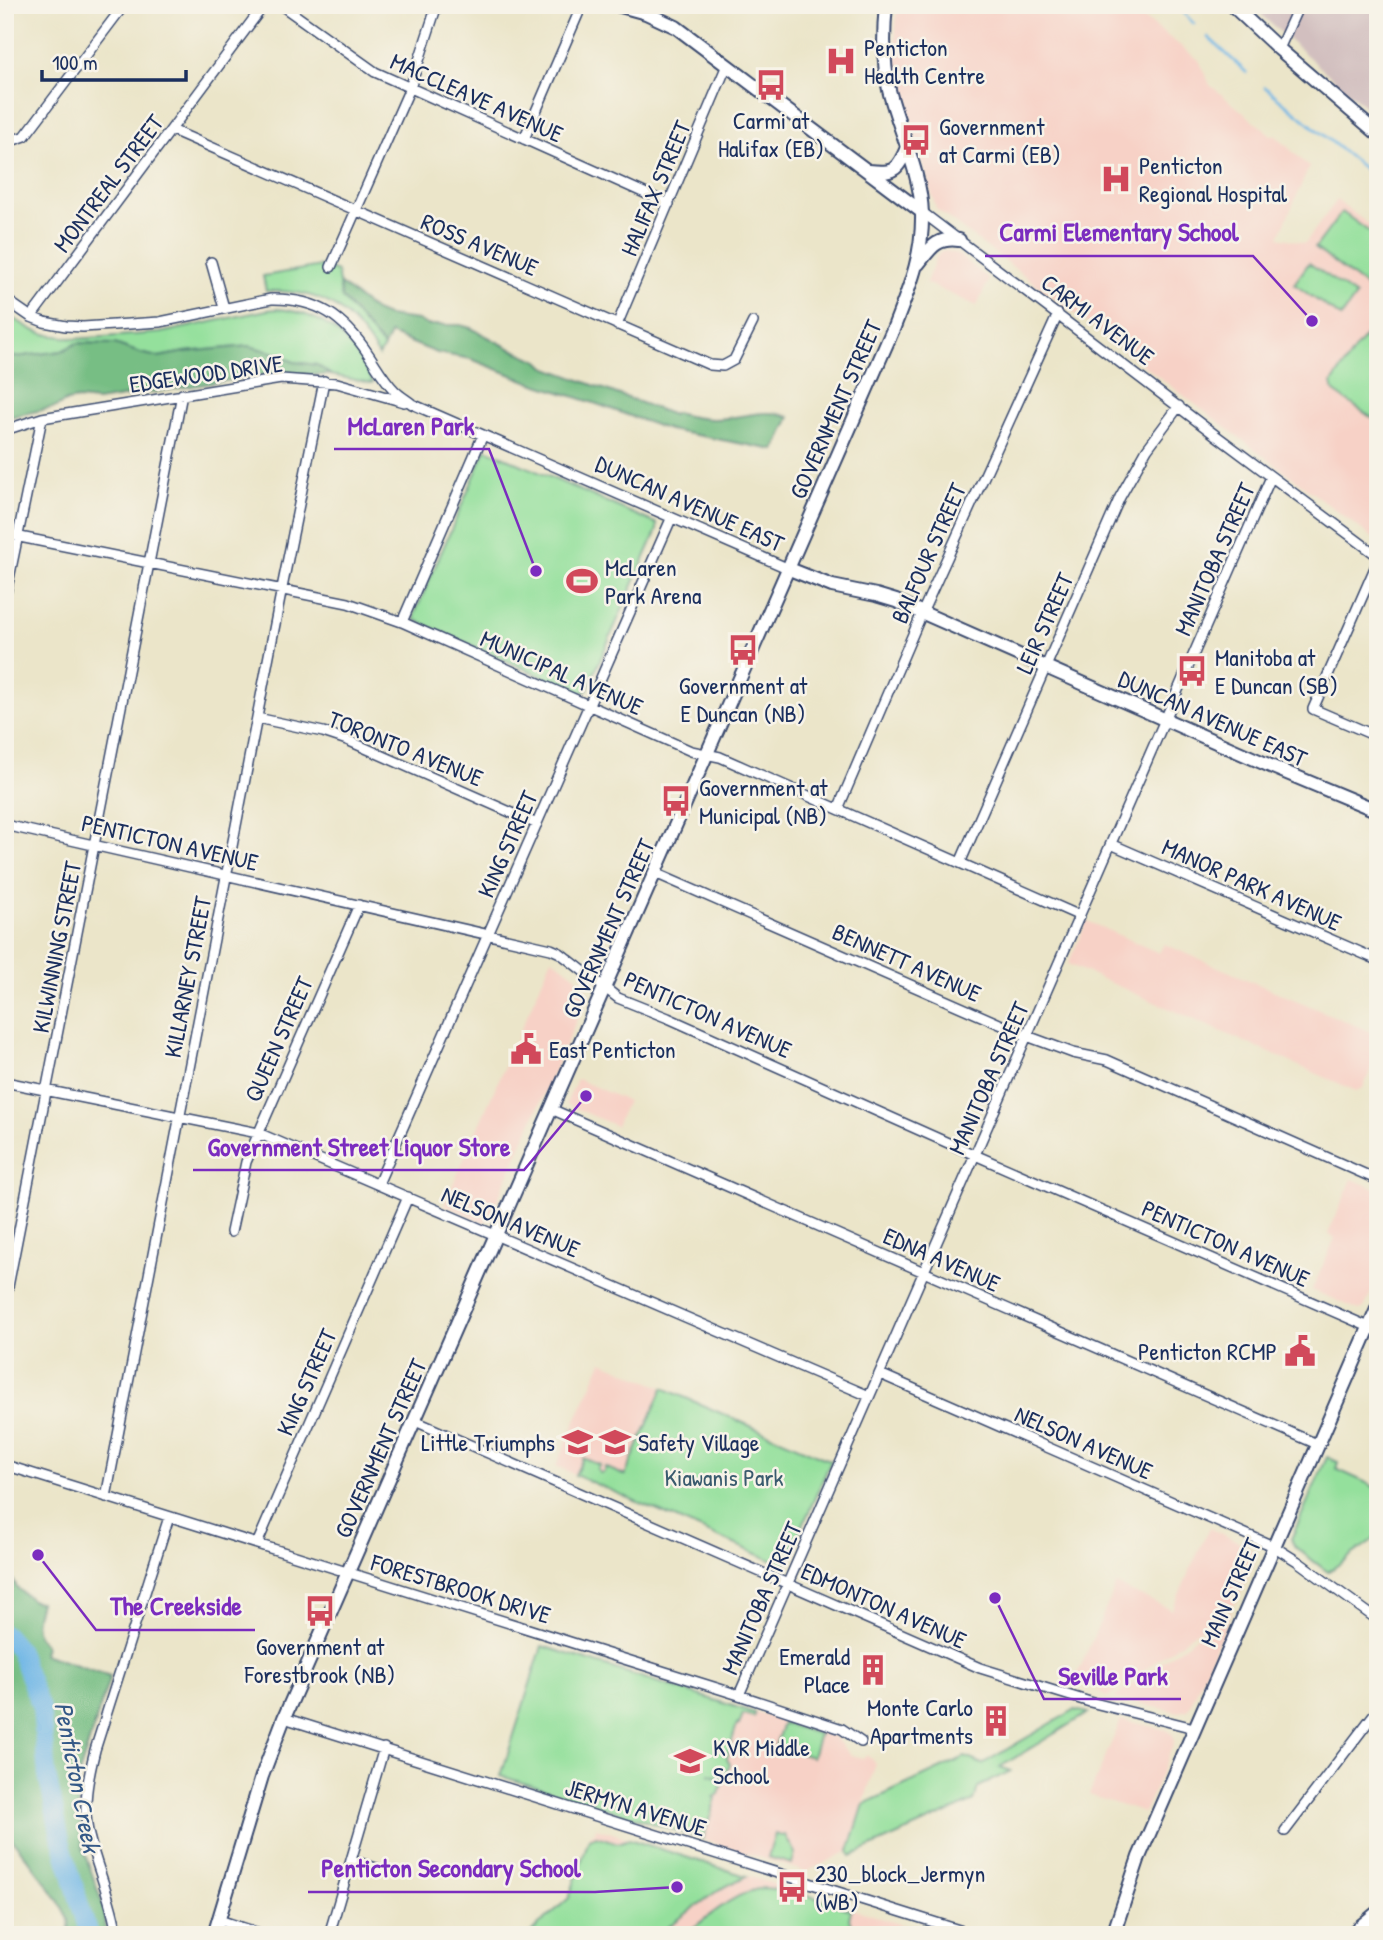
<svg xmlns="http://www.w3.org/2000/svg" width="1383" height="1940" viewBox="0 0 1383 1940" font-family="'Patrick Hand',sans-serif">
	<rect width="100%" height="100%" fill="#f7f3e8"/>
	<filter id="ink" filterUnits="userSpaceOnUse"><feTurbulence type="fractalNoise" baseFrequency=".0143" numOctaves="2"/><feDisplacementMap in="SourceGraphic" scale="14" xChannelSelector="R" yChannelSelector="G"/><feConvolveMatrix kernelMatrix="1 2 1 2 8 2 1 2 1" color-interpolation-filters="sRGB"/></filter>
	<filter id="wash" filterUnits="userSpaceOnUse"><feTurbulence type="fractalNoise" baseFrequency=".00686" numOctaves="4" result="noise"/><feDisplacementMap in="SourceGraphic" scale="28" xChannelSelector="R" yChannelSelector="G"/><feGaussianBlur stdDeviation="1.57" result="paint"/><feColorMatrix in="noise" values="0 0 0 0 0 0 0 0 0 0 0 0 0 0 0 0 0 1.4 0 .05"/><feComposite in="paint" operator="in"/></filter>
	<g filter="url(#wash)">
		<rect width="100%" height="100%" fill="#ebe5c9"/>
		<!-- built -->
		<path fill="#f7d1c6" d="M897,5h162l10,5 4,-5h25l22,12 5,-8 24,13 50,38 11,25 62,51 2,-2 35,33 -30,70 26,6 32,-43 41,32v310l-442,-333 -38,-132 -3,-30z
			M947,251l10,3 32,25 -12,27 -51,-23 10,-26 5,-5z
			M1087,921l72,32 5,-9 214,91v17l-15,36 -7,3 -288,-127z
			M552,958l25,19 -1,3 10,8 2,6 -99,225 -4,2v2l-41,-18z
			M577,1079l50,22 -11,25 -50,-22z
			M1352,1179l26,11v87l-12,27 -2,4 -5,2 -47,-20 23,-52 -7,-4z
			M602,1361l61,27 -45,105 -62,-27z
			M1209,1528l39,18 7,7v6l-18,42 -129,96 -4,-1 -9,-8 -21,-6 42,-97 56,25z
			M1233,1609l-45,101 -9,2 -65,-14z
			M542,1646l289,90 7,5 12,14 13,3 4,-3 9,8 -27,88 -43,21 -305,-96z
			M1121,1720l46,10 6,5 1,4v4l-30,70 -55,-18z
			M596,1828l338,107h-406l41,-37 21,-63 5,-3z"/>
		<!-- industrial -->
		<path fill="#d2bfbf" d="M1251,5h127v113l-108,-95z"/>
		<!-- green -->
		<path fill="#94e09c" stroke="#58887d" stroke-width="2" d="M1342,212l36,26v58l-63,-48z
			M1309,263l47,33 -15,21 -47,-33z
			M321,266l16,6 5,26 42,49 -5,9c-30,-47 -56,-67 -113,-65l-3,-15z
			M279,309c48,5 74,32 94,73l-2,1 -40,-8 -14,-10 -23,-3 -19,-9 -26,-7 -64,6 -27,5 -18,-4 -25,-9 -37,-1 -16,8 -46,6 -11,-1v-27l9,-10 19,11 11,4 31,5 85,-6 107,-23z
			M1378,321v101l-44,-30 -2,-9 23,-34z
			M486,449l171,75v6l-70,160 -2,2h-8l-162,-72v-7z
			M663,1388l168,73 -46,105 -210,-91 8,-17 17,7 -3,4 3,4 4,-1 1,-5 20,9z
			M1327,1457l11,5 -2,7 33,15 9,6v46l-50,36 -33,-25 -4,-8z
			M542,1646l213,67 -1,4 -11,-3 -4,11 -2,-1 -10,34 3,6 -7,19 -2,-6 -12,-3 10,4 3,6 -3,10 -5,3 2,1 -13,41 -202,-63z
			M1074,1710l14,3 -88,54 11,4 -33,16 -4,14 -123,55 -2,-5 15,-47 101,-47 17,7z
			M783,1723l36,11 -7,23 -37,-11z
			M775,1834l7,2 3,-1 10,18 -3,11 -24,-7z
			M596,1836l22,7 11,-4 117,37 -29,15 -60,44h-129l41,-37 20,-59z
			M764,1888l19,2 20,7 1,-3 47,16 -2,9 6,16h-171c23,-17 51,-44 80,-47z"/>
		<!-- forest -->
		<path fill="#77be84" stroke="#497671" stroke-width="2" d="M339,283l36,28 12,5 31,4 9,5h33l11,3 36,19 32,14 6,6 128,48 2,-2c12,3 25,6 38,6 27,0 52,-12 77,-2l-15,33 -106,-20 -75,-27 -62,-20 -61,-24 -34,-6 -47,-19 -6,13 -42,-49z
			M77,343l38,1 25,9 18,4 27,-5 64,-6 26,7 19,9 23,3 14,10 -61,-1 -173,27 -19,-2 -11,2 -11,6 -51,11v-62l11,1 46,-6z
			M5,1578l9,3 -1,2 3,1v3l17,14 7,1c-5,17 -9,29 5,43l-2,9 67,22 -32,101v24l5,47 22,63 1,24h-38c0,-3 2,-9 1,-11 -3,-21 -49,-75 -64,-93z"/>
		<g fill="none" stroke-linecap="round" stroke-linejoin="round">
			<!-- stream -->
			<path stroke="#6eb6e6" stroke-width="2.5" d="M1177,5l17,19
				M1208,37l39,36
				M1265,87l113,93"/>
			<!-- river -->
			<path stroke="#6eb6e6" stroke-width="18" d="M5,1634l13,15 23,59 6,67 14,66 28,94"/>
		</g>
	</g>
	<g filter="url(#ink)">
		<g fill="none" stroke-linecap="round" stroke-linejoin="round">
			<defs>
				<path id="street" d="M281,5l94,67 294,132
					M1279,49l20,-44
					M172,130l538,235 13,1 11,-6 19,-38
					M524,139l58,-134
					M5,143l20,-7 99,-131
					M922,212l296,225 160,119
					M211,262l13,46
					M331,267l79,-179 27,-83
					M5,299l26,18 13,5 22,4 17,1 77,-5 111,-23c47,-1 73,18 98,56 8,12 16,26 26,36 5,5 12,9 17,13l375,164
					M31,317l233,-312
					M617,325l110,-260
					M5,430l37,-12 239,-39 56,4 67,19
					M5,534l343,69 54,19 289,129 29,6 360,159
					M1378,561l-65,148 65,28
					M5,598l37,-180
					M402,622l81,-187
					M257,718l66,14 24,8 190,84
					M838,809l84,-196 136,-299
					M5,825l546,124 9,4 58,45 50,20 307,137 394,172
					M1111,844l267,116
					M960,863l160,-366 27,-48 32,-43
					M655,873l372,163 46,17 34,7 271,120
					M5,1082l253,51 611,263
					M551,1109l766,335
					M378,1184l293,-665
					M231,1232l15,-70 113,-257
					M5,1302l177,-908
					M880,1374l393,172 24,15 81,59
					M415,1421l565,247 110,34 104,26
					M5,1465l734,230 103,34 19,13
					M106,1497l176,-909 42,-207
					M257,1544l151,-347
					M739,1695l532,-1218
					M284,1718l691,217
					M1285,1831l93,-122
					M351,1860l37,12
					M219,1920l46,15
					M117,1935c-5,-35 -20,-66 -28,-99 -7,-29 -1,-58 6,-86l74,-233
					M329,1935l55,-187"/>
				<path id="secondary" d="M617,5l29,8 30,14 246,185
					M1232,5l47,44 99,85
					M869,171c24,3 28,0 38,-23
					M918,264c13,-16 18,-27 41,-24
					M787,568l45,18 44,9 20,6 379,167 103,43
					M214,1935l48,-159 22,-58 610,-1391c15,-39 29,-70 28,-113 -1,-41 -23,-84 -33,-124 -6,-28 -6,-56 -3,-85
					M1113,1935l26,-78 239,-550
					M1350,1935l28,-23"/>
			</defs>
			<!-- street casing -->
			<use href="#street" stroke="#3a4a6e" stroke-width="12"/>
			<!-- secondary casing -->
			<use href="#secondary" stroke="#3a4a6e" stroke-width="16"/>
			<!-- street -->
			<use href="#street" stroke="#fff" stroke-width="9"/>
			<!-- secondary -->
			<use href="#secondary" stroke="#fff" stroke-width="12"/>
		</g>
	</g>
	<!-- icons -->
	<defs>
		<symbol id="hospital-bare" viewBox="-9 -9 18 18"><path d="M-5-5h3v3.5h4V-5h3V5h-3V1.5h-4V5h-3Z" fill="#d1495b" stroke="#f7f3e8" stroke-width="2.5" paint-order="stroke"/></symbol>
		<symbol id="bus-bare" viewBox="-9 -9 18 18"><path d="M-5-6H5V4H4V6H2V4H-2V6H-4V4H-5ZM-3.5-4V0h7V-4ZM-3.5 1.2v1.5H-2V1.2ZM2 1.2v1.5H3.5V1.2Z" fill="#d1495b" stroke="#f7f3e8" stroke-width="2.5" paint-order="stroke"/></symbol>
		<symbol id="stadium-bare" viewBox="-9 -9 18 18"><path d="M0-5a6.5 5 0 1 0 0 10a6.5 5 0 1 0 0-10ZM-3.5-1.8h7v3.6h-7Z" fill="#d1495b" stroke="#f7f3e8" stroke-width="2.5" paint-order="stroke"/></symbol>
		<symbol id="civic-bare" viewBox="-9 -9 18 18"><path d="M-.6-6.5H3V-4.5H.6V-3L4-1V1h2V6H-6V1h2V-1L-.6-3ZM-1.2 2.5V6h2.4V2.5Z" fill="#d1495b" stroke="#f7f3e8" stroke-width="2.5" paint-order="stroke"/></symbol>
		<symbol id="school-bare" viewBox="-9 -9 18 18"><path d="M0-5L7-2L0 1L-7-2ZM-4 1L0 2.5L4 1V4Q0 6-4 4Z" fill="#d1495b" stroke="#f7f3e8" stroke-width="2.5" paint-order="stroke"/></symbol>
		<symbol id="building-bare" viewBox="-9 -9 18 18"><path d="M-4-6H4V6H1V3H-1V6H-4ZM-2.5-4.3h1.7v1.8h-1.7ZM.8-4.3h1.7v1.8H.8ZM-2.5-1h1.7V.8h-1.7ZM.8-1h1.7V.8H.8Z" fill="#d1495b" stroke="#f7f3e8" stroke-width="2.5" paint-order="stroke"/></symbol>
	</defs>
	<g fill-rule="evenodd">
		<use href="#hospital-bare" x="819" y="39" width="44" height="44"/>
		<use href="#bus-bare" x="749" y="63" width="44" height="44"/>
		<use href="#bus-bare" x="894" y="118" width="44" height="44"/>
		<use href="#hospital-bare" x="1094" y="157" width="44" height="44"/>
		<use href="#stadium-bare" x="560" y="559" width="44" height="44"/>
		<use href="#bus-bare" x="721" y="628" width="44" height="44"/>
		<use href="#bus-bare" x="1170" y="649" width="44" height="44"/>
		<use href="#bus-bare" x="654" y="779" width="44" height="44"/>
		<use href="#civic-bare" x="504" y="1027" width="44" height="44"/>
		<use href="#civic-bare" x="1278" y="1329" width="44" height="44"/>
		<use href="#school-bare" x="556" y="1420" width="44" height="44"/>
		<use href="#school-bare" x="593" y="1420" width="44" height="44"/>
		<use href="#bus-bare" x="298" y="1589" width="44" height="44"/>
		<use href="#building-bare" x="851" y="1648" width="44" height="44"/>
		<use href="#building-bare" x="974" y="1699" width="44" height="44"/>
		<use href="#school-bare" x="668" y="1739" width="44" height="44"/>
		<use href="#bus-bare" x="770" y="1865" width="44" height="44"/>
	</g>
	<g text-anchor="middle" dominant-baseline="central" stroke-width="5" stroke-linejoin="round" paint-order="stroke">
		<!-- poi labels -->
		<g font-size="24" fill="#1b2f5e" stroke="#f7f3e8" text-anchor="start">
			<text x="864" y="47">Penticton<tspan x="864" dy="28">Health Centre</tspan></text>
			<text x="771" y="120" text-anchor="middle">Carmi at<tspan x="771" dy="28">Halifax (EB)</tspan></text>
			<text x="939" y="126">Government<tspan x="939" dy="28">at Carmi (EB)</tspan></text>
			<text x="1139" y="165">Penticton<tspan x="1139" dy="28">Regional Hospital</tspan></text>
			<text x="605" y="567">McLaren<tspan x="605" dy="28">Park Arena</tspan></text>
			<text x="1215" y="657">Manitoba at<tspan x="1215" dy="28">E Duncan (SB)</tspan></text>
			<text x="743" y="685" text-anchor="middle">Government at<tspan x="743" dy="28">E Duncan (NB)</tspan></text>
			<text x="699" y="787">Government at<tspan x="699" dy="28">Municipal (NB)</tspan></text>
			<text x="549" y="1049">East Penticton</text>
			<text x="1277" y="1351" text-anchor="end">Penticton RCMP</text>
			<text x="555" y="1442" text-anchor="end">Little Triumphs</text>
			<text x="638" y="1442">Safety Village</text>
			<text x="320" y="1646" text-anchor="middle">Government at<tspan x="320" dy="28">Forestbrook (NB)</tspan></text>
			<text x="850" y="1656" text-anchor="end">Emerald<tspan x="850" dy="28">Place</tspan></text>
			<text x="973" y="1707" text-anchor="end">Monte Carlo<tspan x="973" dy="28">Apartments</tspan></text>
			<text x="713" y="1747">KVR Middle<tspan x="713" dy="28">School</tspan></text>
			<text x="815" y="1873">230_block_Jermyn<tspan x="815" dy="28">(WB)</tspan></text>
		</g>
		<!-- street labels -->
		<g font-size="24" fill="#1b2f5e" stroke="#f7f3e8">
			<text transform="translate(477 97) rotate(24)">MACCLEAVE AVENUE</text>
			<text transform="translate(108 183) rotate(-53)">MONTREAL STREET</text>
			<text transform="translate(655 188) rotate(-67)">HALIFAX STREET</text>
			<text transform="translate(480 244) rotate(23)">ROSS AVENUE</text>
			<text transform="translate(1098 319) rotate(37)">CARMI AVENUE</text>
			<text transform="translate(206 373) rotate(-8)">EDGEWOOD DRIVE</text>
			<text transform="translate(835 409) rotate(-66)">GOVERNMENT STREET</text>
			<text transform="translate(690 503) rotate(24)">DUNCAN AVENUE EAST</text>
			<text transform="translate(928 553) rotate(-66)">BALFOUR STREET</text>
			<text transform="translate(1214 559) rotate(-66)">MANITOBA STREET</text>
			<text transform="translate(1044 623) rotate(-66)">LEIR STREET</text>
			<text transform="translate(562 672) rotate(24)">MUNICIPAL AVENUE</text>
			<text transform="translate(1213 718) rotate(24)">DUNCAN AVENUE EAST</text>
			<text transform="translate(406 748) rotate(22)">TORONTO AVENUE</text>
			<text transform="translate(170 842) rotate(13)">PENTICTON AVENUE</text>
			<text transform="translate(507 844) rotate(-66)">KING STREET</text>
			<text transform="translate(1252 884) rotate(24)">MANOR PARK AVENUE</text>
			<text transform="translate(608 928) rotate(-66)">GOVERNMENT STREET</text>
			<text transform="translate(56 947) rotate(-79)">KILWINNING STREET</text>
			<text transform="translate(907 962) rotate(24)">BENNETT AVENUE</text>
			<text transform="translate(187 977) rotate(-79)">KILLARNEY STREET</text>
			<text transform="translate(708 1014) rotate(24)">PENTICTON AVENUE</text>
			<text transform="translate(278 1039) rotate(-66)">QUEEN STREET</text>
			<text transform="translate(988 1078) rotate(-66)">MANITOBA STREET</text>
			<text transform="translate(511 1221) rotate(23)">NELSON AVENUE</text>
			<text transform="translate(1226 1243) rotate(24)">PENTICTON AVENUE</text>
			<text transform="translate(942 1259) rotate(24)">EDNA AVENUE</text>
			<text transform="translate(306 1382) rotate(-66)">KING STREET</text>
			<text transform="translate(1084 1442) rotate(24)">NELSON AVENUE</text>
			<text transform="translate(380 1448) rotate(-66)">GOVERNMENT STREET</text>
			<text transform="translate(461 1588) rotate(17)">FORESTBROOK DRIVE</text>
			<text transform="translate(1230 1592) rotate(-66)">MAIN STREET</text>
			<text transform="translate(761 1598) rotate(-66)">MANITOBA STREET</text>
			<text transform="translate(884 1605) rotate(24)">EDMONTON AVENUE</text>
			<text transform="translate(636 1807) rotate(17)">JERMYN AVENUE</text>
		</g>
		<!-- park labels -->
		<g font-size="24" fill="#395b6e" stroke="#f7f3e8">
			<text x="724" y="1477">Kiawanis Park</text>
		</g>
		<!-- water labels -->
		<g font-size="26" font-style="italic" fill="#345887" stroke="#f7f3e8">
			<text transform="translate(78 1777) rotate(79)">Penticton Creek</text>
		</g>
	</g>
	<!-- callouts -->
	<path fill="none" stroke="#7b2cbf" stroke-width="2.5" d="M1312 321L1253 256H985M536 571L489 449H334M586 1096L524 1170H193M38 1555L96 1630H255M995 1598L1044 1699H1181M677 1887L595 1892H308"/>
	<g fill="#7b2cbf" stroke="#f7f3e8" stroke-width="2.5">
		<circle cx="1312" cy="321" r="7"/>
		<circle cx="536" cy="571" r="7"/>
		<circle cx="586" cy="1096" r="7"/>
		<circle cx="38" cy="1555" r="7"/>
		<circle cx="995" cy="1598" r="7"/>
		<circle cx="677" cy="1887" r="7"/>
	</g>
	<g font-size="26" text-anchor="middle" font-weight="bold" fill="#7b2cbf" stroke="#f7f3e8" stroke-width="5" stroke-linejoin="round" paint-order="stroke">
		<text x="1119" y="241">Carmi Elementary School</text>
		<text x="411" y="435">McLaren Park</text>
		<text x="359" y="1156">Government Street Liquor Store</text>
		<text x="176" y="1615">The Creekside</text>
		<text x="1113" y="1685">Seville Park</text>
		<text x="451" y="1877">Penticton Secondary School</text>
	</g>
	<!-- margin -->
	<rect width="1383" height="1940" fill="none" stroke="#f7f3e8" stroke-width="28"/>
	<!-- scale -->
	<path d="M42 70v10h144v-10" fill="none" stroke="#1b2f5e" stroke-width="3.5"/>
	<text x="52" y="70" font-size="21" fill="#1b2f5e" stroke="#f7f3e8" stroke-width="5" paint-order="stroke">100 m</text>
</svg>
